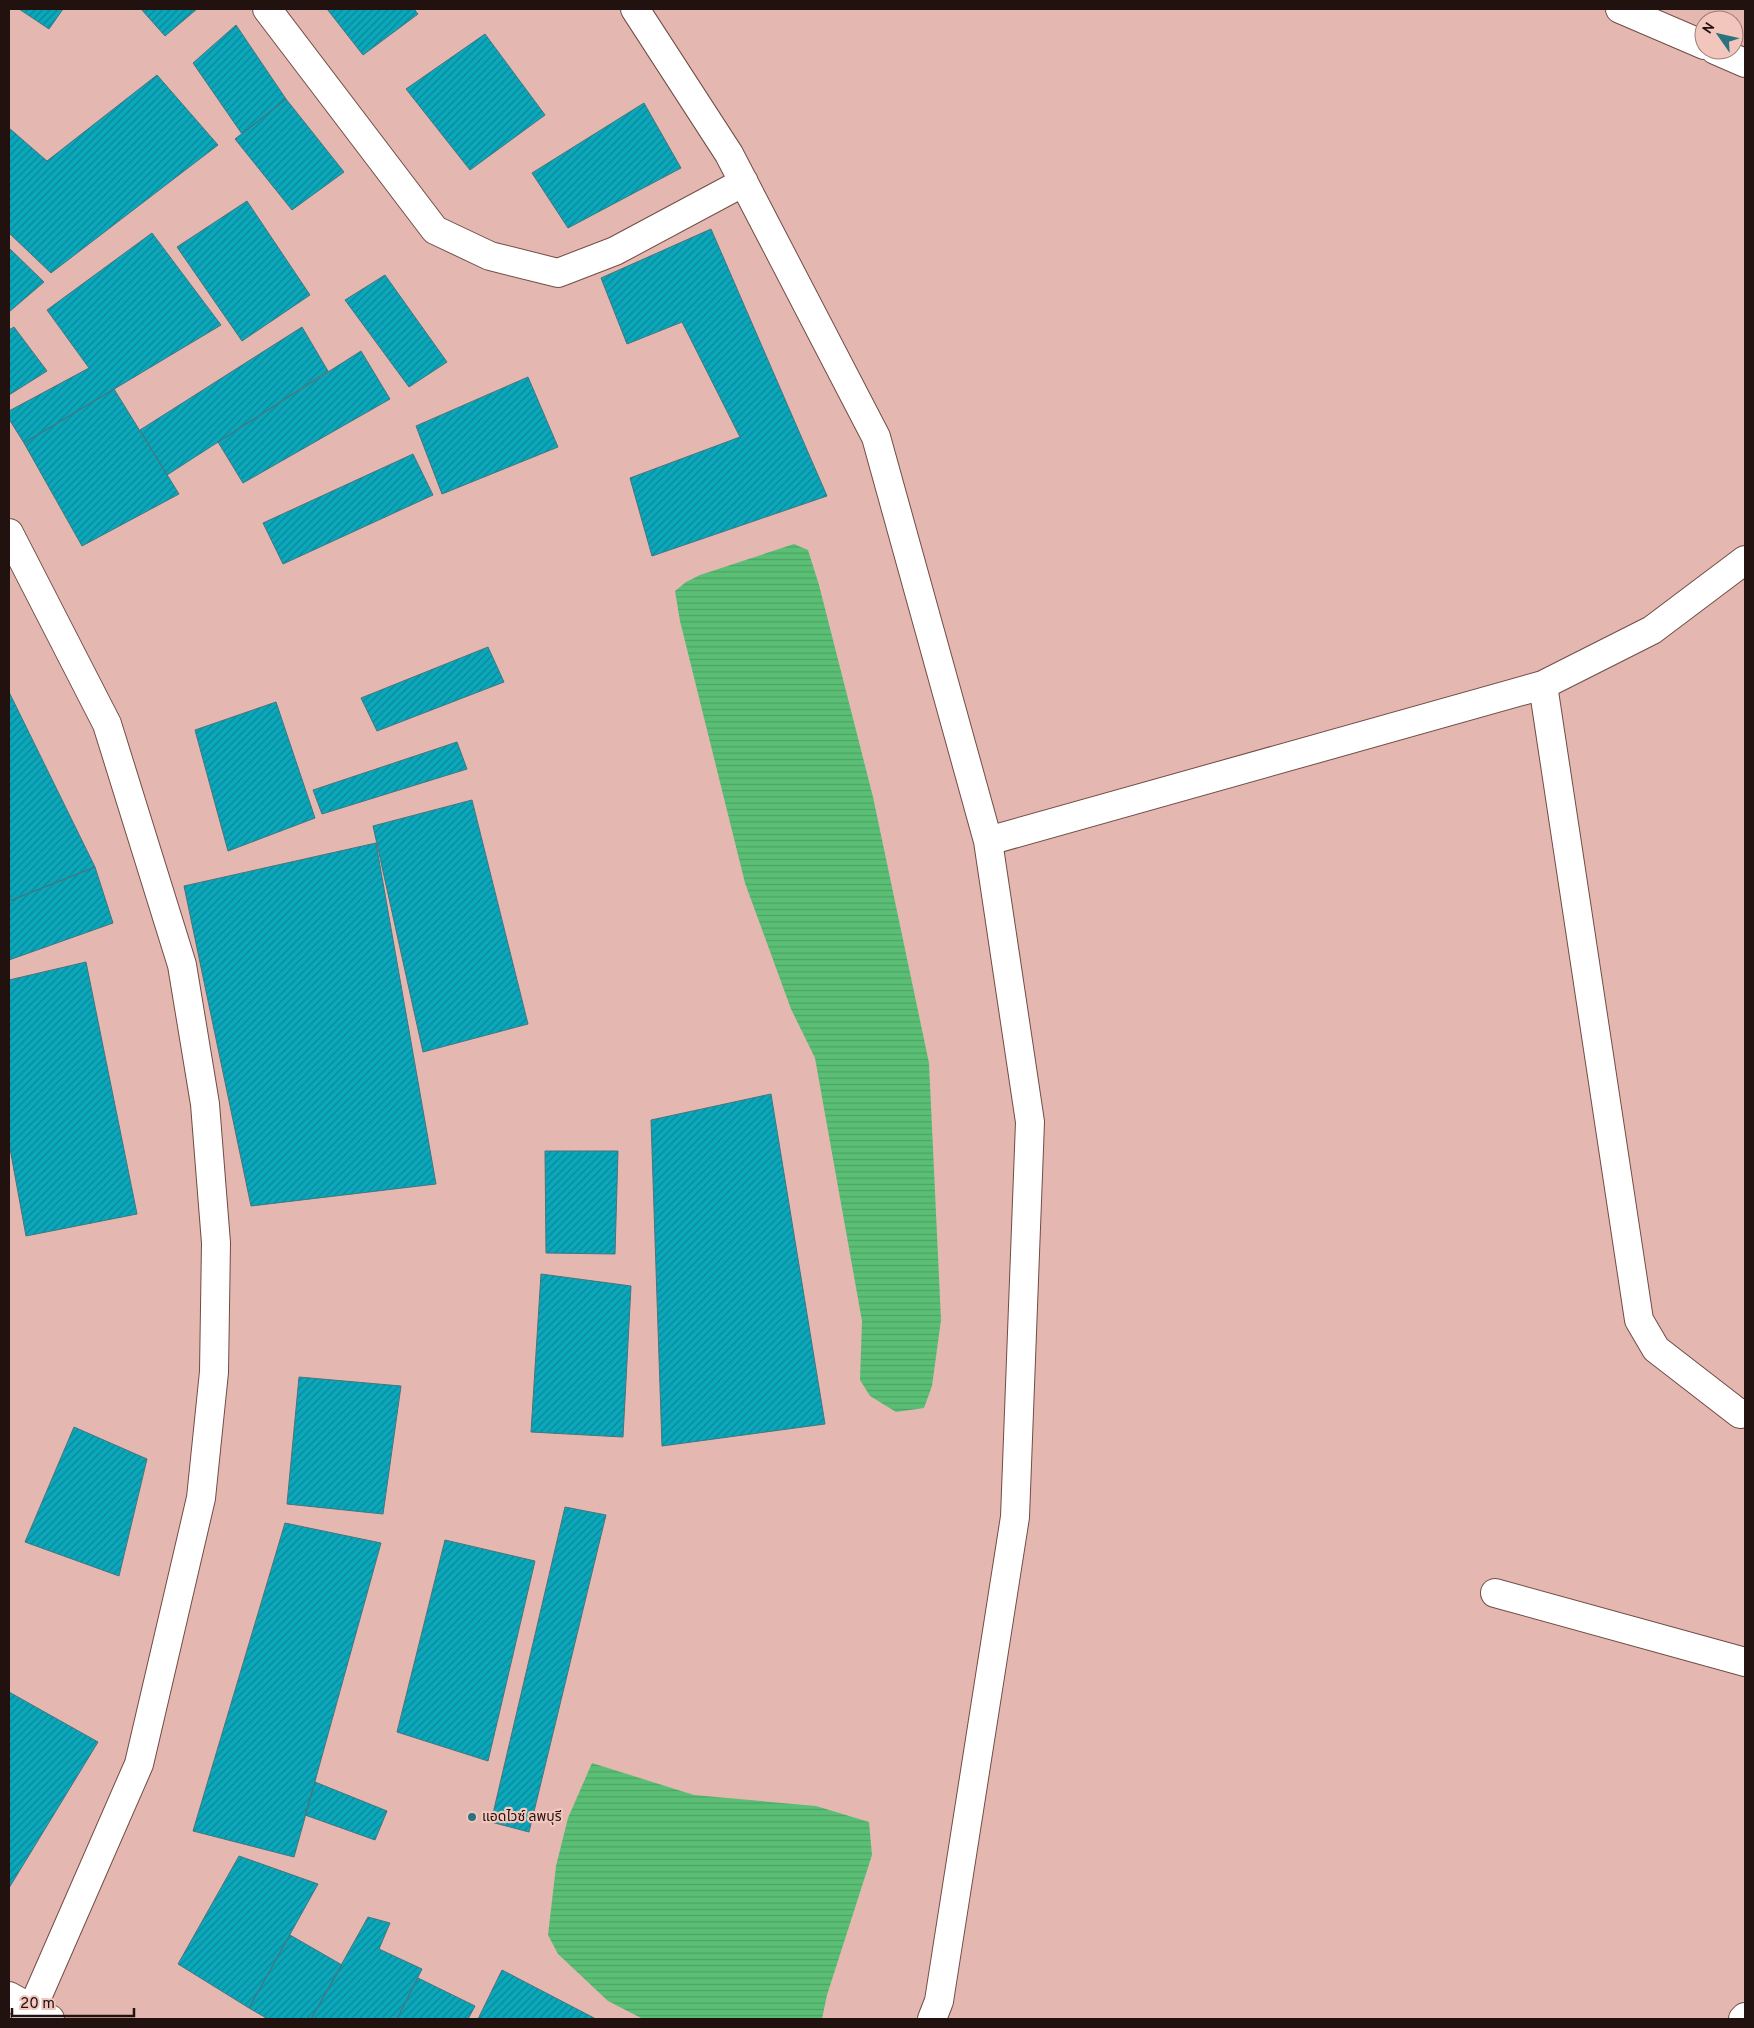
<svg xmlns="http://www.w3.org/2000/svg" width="1754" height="2028" viewBox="0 0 1754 2028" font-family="Overpass,'Noto Sans Thai',sans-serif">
	<defs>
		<pattern id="water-rules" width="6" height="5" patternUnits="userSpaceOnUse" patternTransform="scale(1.25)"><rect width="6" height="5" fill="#5abf75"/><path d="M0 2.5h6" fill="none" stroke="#4ea364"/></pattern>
		<pattern id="building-hatch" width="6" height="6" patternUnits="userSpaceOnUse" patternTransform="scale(1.25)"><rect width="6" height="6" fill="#0ba7bb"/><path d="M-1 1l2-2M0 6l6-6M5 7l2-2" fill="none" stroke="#0b8796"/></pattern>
	</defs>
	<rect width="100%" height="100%" fill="#e4b8b0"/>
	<!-- water -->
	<path fill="url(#water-rules)" d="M794,544l14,6 11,35 54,212 56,266 12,257 -9,66 -8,22 -28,4 -26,-16 -10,-16 2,-59 -47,-263 -24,-49 -46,-126 -65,-262 -5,-30 11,-9 14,-7z
		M592,1763l102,32 122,11 53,16 3,33 -45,140 -5,24h-179l-35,-18 -50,-47 -10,-19 8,-69 12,-48z"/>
	<!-- building -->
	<path fill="url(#building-hatch)" stroke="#47757e" d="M19,9h44l-14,20z
		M141,9h56l-32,27z
		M327,9h87l4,5 -55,41z
		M236,25l50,74 -44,35 -49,-71z
		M485,34l60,81 -75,55 -64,-81z
		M157,75l61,70 -167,128 -42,-40v-105l38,33z
		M286,99l58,73 -52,38 -57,-71z
		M644,103l37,65 -113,60 -36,-55z
		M247,201l63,94 -68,46 -65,-94z
		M711,229l116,267 -175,60 -22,-78 110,-41 -58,-115 -55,22 -26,-66z
		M152,233l69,92 -197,118 -15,-24v-8l80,-43 -42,-58z
		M9,248l35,34 -35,30z
		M385,275l62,87 -38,25 -64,-87z
		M14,327l33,44 -38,24v-65z
		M302,327l26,44 -161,104 -27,-45z
		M361,351l29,48 -147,84 -25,-41z
		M528,377l30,70 -116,47 -26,-68z
		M114,389l65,105 -97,52 -58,-103z
		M413,454l20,41 -150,69 -20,-41z
		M488,647l16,35 -127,49 -16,-33z
		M9,692l86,175 -86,34z
		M276,702l39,116 -87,33 -33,-121z
		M457,742l10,27 -145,45 -9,-24z
		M472,800l56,224 -105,28 -50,-226z
		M376,843l60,341 -185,22 -67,-320z
		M95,867l18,56 -104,37v-59z
		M86,962l51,252 -111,22 -17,-93v-163z
		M771,1094l54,330 -163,22 -11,-326z
		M545,1151h73l-3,103 -69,-1z
		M541,1274l90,12 -8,151 -92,-5z
		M299,1377l102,9 -18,128 -96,-10z
		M74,1427l73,32 -28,117 -94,-34z
		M565,1507l41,8 -77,317 -38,-10z
		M285,1523l96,20 -87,314 -101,-26z
		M445,1540l90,21 -47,200 -91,-29z
		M9,1692l89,50 -89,146z
		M315,1782l72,29 -12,29 -70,-25z
		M239,1856l79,28 -69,124 -71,-44z
		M368,1917l22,6 -11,26 43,20 -25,50h-86z
		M290,1935l52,30 -31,54h-43l-19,-11z
		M502,1970l94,49h-118z
		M418,1978l57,28 -7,13h-71z"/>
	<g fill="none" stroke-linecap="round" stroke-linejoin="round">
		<defs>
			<path id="minor" d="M267,9l168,221 55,26 68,17 57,-22 129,-69
				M635,9l94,145 147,283 112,404 42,281 -15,395 -76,484 -7,18
				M1620,9l84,36
				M1715,50l30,13
				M9,533l98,191 75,241 23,139 11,139 -2,129 -13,126 -62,266 -107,245 -6,10
				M1543,685l96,635 17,29 84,65 5,-1
				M988,841l555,-156 109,-55 93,-70
				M1495,1593l250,69
				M1743,2019l2,-2"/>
			<path id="secondary" d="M9,1996l41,23"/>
		</defs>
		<!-- minor casing -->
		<use href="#minor" stroke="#714c45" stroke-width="30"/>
		<!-- secondary casing -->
		<use href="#secondary" stroke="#714c45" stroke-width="30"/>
		<!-- minor -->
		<use href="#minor" stroke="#fff" stroke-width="28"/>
		<!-- secondary -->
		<use href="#secondary" stroke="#fff" stroke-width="28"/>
	</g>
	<!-- markers -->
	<circle fill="#2a727e" stroke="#f2c5bd" stroke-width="2" cx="472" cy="1817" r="5"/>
	<g text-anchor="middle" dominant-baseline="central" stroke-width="4.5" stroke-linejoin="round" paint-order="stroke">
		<!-- poi labels -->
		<g font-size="14" fill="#21120f" stroke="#f2c5bd" text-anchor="start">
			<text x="482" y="1817">แอดไวซ์ ลพบุรี</text>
		</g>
	</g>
	<!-- border -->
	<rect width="1754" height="2028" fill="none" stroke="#21120f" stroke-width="20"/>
	<!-- north arrow -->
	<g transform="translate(1719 35) rotate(304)"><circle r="24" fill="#f2c5bd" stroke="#9e7d77"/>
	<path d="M0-4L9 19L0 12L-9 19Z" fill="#2a727e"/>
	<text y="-8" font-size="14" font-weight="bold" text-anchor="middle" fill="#21120f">N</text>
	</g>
	<!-- scale -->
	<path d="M12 2008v8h122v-8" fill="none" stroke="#21120f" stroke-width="2.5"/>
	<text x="20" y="2008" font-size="15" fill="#21120f" stroke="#f2c5bd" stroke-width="4" paint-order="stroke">20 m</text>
</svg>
